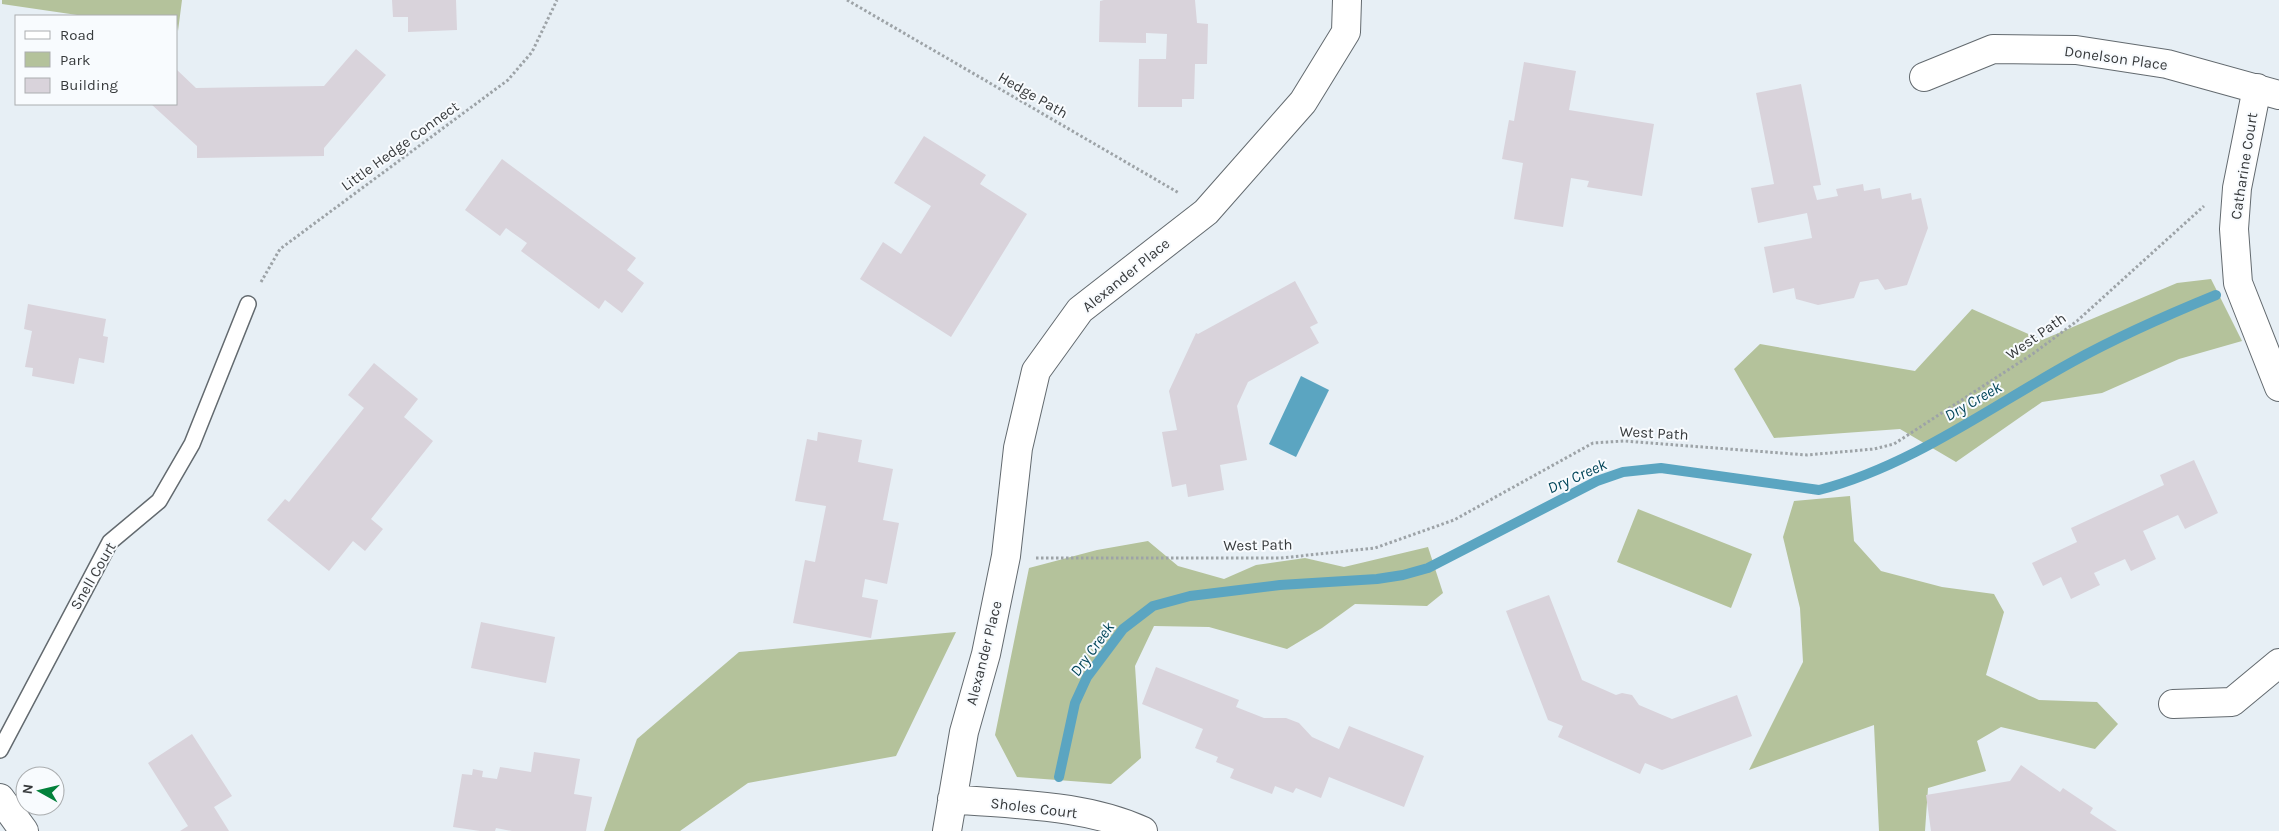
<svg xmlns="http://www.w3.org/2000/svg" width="2279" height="831" viewBox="0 0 2279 831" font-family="Karla,sans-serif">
	<rect width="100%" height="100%" fill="#e7eff5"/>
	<!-- green -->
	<path fill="#b4c29b" d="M2,0h180l-4,31 -2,-15h-92l-82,-12z
		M2211,279l31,62 -63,18 -77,34 -60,9 -86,60 -56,-33 -126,9 -40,-69 26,-25 155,27 57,-62 70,31 135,-57z
		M1850,496l4,45 27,30 61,16 52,7 10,18 -18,63 53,25 58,2 21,22 -23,25 -94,-22 -24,14 9,30 -58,17 -3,43h-46l-5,-106 -125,45 54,-108 -3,-54 -17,-71 11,-36z
		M1638,509l114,45 -21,54 -114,-46z
		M1148,541l30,25 46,13 32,-14 49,-7 39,9 84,-20 15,46 -16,13 -72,-2 -33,24 -35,21 -78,-22 -55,-1 -19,40 6,92 -30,26 -94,-7 -22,-42 34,-167 68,-18z
		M956,632l-60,124 -148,27 -68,48h-76l33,-92 102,-87z"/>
	<!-- water -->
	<path fill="#5ba5c1" d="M1301,376l28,14 -33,67 -27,-13z"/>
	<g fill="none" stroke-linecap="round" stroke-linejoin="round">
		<!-- stream -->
		<path stroke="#5ba5c1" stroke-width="10" d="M1059,777l16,-74 12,-26 36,-48 30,-23 37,-10 90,-11 97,-6 26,-4 25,-7 169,-87 26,-9 38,-4 158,22c92,-24 171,-83 253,-128 47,-26 95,-47 144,-67"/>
	</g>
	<!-- building -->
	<path fill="#d9d3db" d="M392,0h64l1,30 -49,2v-15h-15z
		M1104,0h91l2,23 11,1 -1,40h-12l-1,35h-12v8h-44l1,-48h27l1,-25 -21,-1v10l-47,-1 1,-41z
		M356,49l30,26 -62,73v8l-127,2v-12l-46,-42h25v-35l20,19 128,-2z
		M1524,62l52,9 -7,39 85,14 -12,72 -55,-9 2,-6 -18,-3 -8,49 -49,-8 9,-56 -21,-4 7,-39 5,1z
		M1801,84l20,101 -8,1 4,14 21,-4 -2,-7 27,-5 1,7 16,-3 2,11 29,-6 1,7 9,-2 7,30 -21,57 -22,5 -7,-11 -18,3 -6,16 -36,7 -22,-6 -2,-11 -21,5 -9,-46 48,-9 -5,-25 -49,10 -7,-35 23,-4 -18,-91z
		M924,136l62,39 -6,9 47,30 -76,123 -91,-58 23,-37 18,12 30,-48 -37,-23z
		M502,159l134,99 -9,12 17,13 -22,30 -17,-13 -6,9 -78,-58 6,-8 -21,-15 -6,8 -35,-26z
		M1295,281l23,42 -8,4 9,16 -71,39 -11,24 10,54 -27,5 4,25 -36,7 -2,-13 -14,3 -10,-55 15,-2 -8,-39 27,-58 2,1z
		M28,304l78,15 -3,17 5,1 -4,26 -25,-5 -5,26 -42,-8 1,-8 -8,-1 7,-36 -8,-2z
		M374,363l44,36 -14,18 29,24 -62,78 12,10 -18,22 -12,-10 -24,30 -62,-51 18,-21 4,3 75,-94 -16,-13z
		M818,432l44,8 -4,22 35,7 -10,51 16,3 -12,61 -22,-5 -3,18 16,3 -7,38 -78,-15 12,-63 10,2 11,-56 -31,-5 12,-62 10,2z
		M2194,460l24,53 -33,16 -7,-14 -35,16 13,28 -25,12 -6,-12 -31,14 6,12 -29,14 -10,-22 -18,9 -11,-23 45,-21 -6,-14 93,-43 -4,-10z
		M1549,595l33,85 34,15 6,-2 10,2 7,10 33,14 65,-24 15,41 -90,34 -17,-7 -5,11 -82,-37 5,-11 -15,-6 -42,-109z
		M481,622l74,15 -9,46 -75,-15z
		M1156,667l83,33 -3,7 28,11h22l13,5 13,14 27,12 10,-23 75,30 -20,51 -75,-30 -8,21 -25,-10 -3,5 -18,-7 -3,8 -42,-16 4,-9 -18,-7 2,-5 -23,-9 8,-19 -61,-25z
		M192,734l40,62 -18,11 15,24h-49l8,-5 -40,-63z
		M534,752l46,7 -6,35 18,3 -6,34h-74l-16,-3 -1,3h-15l-27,-4 9,-53 10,1 1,-6 10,2 -1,6 15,2 3,-12 31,5z
		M2021,765l39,27 3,-4 30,20 -3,5 27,18h-186l-5,-36 84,-14z"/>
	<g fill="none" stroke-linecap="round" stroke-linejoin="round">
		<defs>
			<path id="lane" d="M0,750l110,-208 49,-41 33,-57 56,-140"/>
			<path id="street" d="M1924,77l69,-28 83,1 91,14 112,31
				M2257,88l-20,100 -3,41 4,54 41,104
				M2173,704l59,-2 47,-39
				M0,798l24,33
				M952,799c63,6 132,5 191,32
				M947,831l17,-99 22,-78 20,-98 12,-108 18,-77 44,-61 126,-98 97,-110 43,-70 1,-32"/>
		</defs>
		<!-- lane casing -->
		<use href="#lane" stroke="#636a6f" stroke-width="18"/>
		<!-- street casing -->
		<use href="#street" stroke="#636a6f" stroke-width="30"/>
		<!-- path -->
		<path stroke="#9da3a7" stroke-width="3" stroke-dasharray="2.5 2.5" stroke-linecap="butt" d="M847,0l332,193
			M261,282l19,-33 228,-169 24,-28 25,-52
			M1036,558h245l94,-10 79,-28 139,-77 31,-2 183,14 67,-6 20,-5 140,-91 43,-32 127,-115"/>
		<!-- lane -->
		<use href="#lane" stroke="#fff" stroke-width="15"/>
		<!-- street -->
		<use href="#street" stroke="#fff" stroke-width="28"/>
	</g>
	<g text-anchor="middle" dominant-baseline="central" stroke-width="4" stroke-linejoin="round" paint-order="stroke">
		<!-- street labels -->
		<g font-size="15" fill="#373a3c" stroke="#f8fbfe">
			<text transform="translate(2116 58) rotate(8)">Donelson Place</text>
			<text transform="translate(1033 95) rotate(30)">Hedge Path</text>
			<text transform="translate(400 146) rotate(-36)">Little Hedge Connect</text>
			<text transform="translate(2244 166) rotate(-81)">Catharine Court</text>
			<text transform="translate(1126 275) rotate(-39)">Alexander Place</text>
			<text transform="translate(2036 336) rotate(-35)">West Path</text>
			<text transform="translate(1654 433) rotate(3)">West Path</text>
			<text transform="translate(1258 545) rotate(-1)">West Path</text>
			<text transform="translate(93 576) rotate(-60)">Snell Court</text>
			<text transform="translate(984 653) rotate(-76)">Alexander Place</text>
			<text transform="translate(1034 808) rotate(7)">Sholes Court</text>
		</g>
		<!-- water labels -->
		<g font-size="16" font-style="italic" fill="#04475b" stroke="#f8fbfe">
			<text transform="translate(1973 401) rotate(-30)">Dry Creek</text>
			<text transform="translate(1577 476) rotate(-24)">Dry Creek</text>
			<text transform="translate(1092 649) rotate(-54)">Dry Creek</text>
		</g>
	</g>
	<!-- legend -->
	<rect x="15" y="15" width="162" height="90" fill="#f8fbfe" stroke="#abaeb0"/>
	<rect x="25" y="31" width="25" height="8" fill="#ffffff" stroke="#abaeb0"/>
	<text x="60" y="40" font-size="15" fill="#373a3c">Road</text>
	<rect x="25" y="52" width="25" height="15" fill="#b4c29b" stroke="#abaeb0"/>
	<text x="60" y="65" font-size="15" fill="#373a3c">Park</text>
	<rect x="25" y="78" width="25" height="15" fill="#d9d3db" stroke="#abaeb0"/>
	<text x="60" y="90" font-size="15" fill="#373a3c">Building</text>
	<!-- north arrow -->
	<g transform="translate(40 791) rotate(278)"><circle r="24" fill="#f8fbfe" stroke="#abaeb0"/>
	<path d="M0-4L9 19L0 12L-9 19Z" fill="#02813b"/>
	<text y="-8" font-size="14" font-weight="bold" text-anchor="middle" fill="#373a3c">N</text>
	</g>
</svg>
